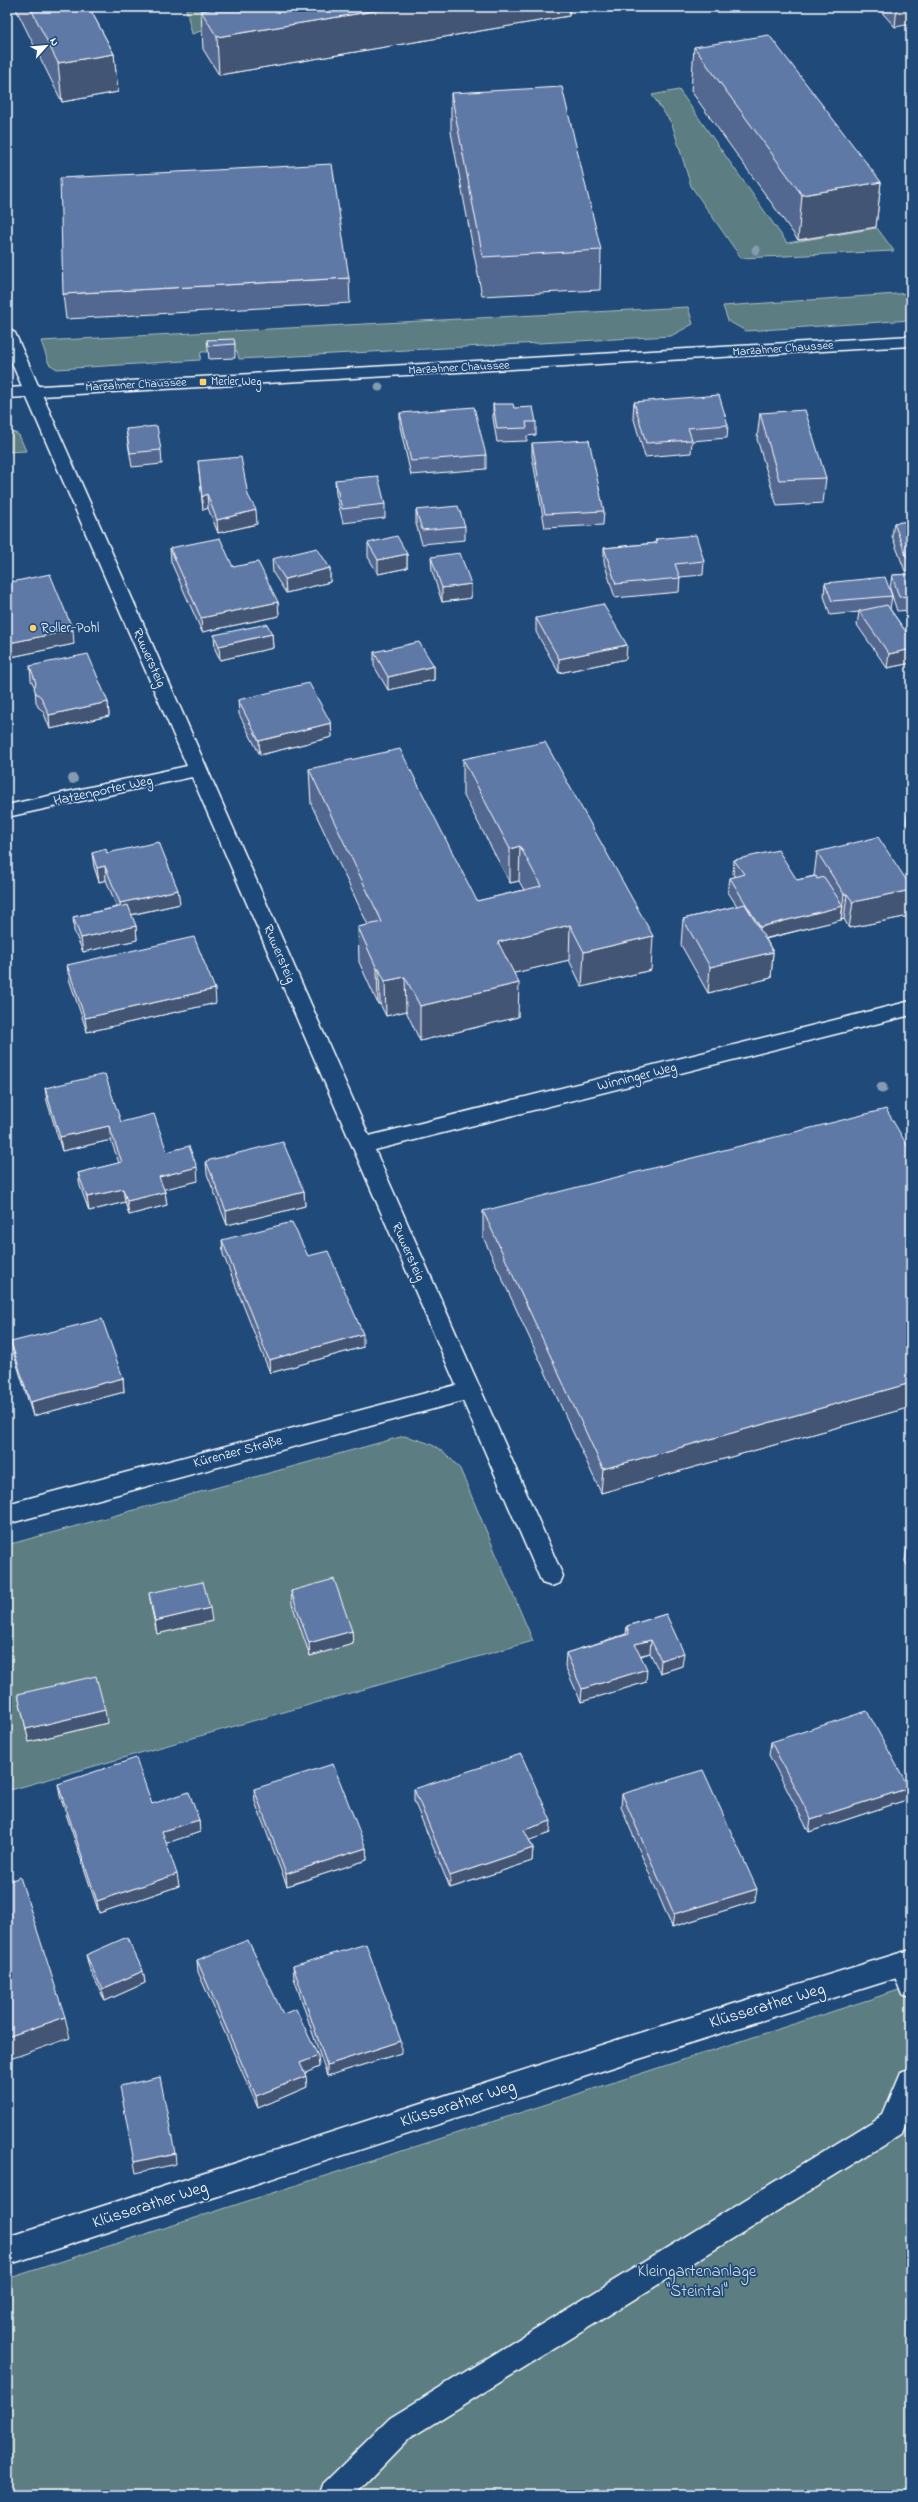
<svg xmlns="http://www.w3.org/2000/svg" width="918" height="2502" viewBox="0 0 918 2502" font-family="'Indie Flower',sans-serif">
	<rect width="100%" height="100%" fill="#1f4a7a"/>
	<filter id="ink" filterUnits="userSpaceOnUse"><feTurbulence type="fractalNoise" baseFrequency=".025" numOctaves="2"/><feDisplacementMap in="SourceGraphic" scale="8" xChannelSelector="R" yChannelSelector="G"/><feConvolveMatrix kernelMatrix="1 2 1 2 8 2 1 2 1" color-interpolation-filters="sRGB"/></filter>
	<g filter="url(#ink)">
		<!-- green -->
		<path fill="#5b7d81" stroke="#adbec0" d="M209,7h64l-81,27 -6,-25z
			M679,90l108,153 90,-15 17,23 -153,7 -50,-72 -19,-62 -20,-29z
			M911,293v27l-165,11 -18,-10 -5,-15z
			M688,307l5,17 -22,12 -432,23 -2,-8 -36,1 -1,8 -143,9 -8,-5 -8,-23z
			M7,429l12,6 7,16 -19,1z
			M404,1436c28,7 38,11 56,33l73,172 -526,150v-246z
			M911,1986v506l-4,3h-900v-216z"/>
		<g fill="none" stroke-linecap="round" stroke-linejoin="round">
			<defs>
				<path id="lane" d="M911,1950v48l-9,-3 -12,-31 4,-9z
					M911,2068v46l-8,19 -493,305 -55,57h-36l4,-11 67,-66 493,-303 18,-43z"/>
				<path id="street" d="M7,328l8,5 354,803 542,-135v14l-536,135 188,426 -3,7 -9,3 -9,-3 -79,-182 -456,123v-20l449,-119 -264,-608 -185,40v-12l180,-39 -180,-414z
					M903,1952l8,3v18l-8,3 -280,88 -616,201v-28l616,-199z"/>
				<path id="secondary" d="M911,336v10l-904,52v-10z"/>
			</defs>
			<!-- lane casing -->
			<use href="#lane" stroke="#fff" stroke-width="3"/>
			<!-- street casing -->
			<use href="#street" stroke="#fff" stroke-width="3"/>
			<!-- secondary casing -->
			<use href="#secondary" stroke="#fff" stroke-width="3"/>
			<!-- lane -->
			<use href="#lane" fill="#1f4a7a" fill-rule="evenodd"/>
			<!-- street -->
			<use href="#street" fill="#1f4a7a" fill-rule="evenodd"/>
			<!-- secondary -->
			<use href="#secondary" fill="#1f4a7a" fill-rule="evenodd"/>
		</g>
		<!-- trees -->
		<g fill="#849bb2">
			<circle cx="756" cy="250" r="4.5"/>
			<circle cx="379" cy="387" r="4.5"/>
			<circle cx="73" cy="779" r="5"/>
			<circle cx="882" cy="1088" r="5.5"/>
		</g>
		<!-- wall -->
		<path fill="#526890" stroke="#fff" d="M15,7h74l25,47 4,38 -56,10z
			M225,7h345l-1,9 -350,59 -16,-26 -2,-38z
			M877,7h34l-16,20z
			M694,47l187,135 -5,45 -78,13 -107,-149z
			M451,93l150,157 -1,40 -118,6 -31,-164z
			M349,278l1,25 -284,16 -3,-25z
			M207,340l28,4v14l-26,1z
			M634,402l94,23 -1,13 -35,3 -1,12 -46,4 -12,-41z
			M493,404l21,4 22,14v13l-9,1v5l-30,1 -4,-24z
			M400,413l86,42v14l-75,6 -11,-48z
			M760,413l66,65 -3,25 -46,3 -20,-67z
			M126,429l35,21 1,14 -30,3 -4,-24z
			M532,443l72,68 -1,14 -58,3 -13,-72z
			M198,461l50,34 9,29 -39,9 -10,-25 -5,2z
			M335,480l50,24v14l-42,5 -7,-29z
			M416,510l49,16v14l-43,4 -6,-20z
			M908,513h3v58h-6l-13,-35 2,-13 13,-1z
			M656,539l48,22 -1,14 -23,2 -1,15 -64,6 -11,-36v-14l51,-5z
			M368,543l39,11v14l-29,6 -10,-17z
			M170,548l63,19 45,35 1,14 -77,16 -31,-70z
			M431,557l40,27v14l-29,4 -10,-31z
			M272,559l58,9v14l-44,11 -13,-20z
			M911,574v36l-14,1 -7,-22 2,-14z
			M7,583l67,61 -63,13 -4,-11z
			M825,583l67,13 -2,13 21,30v24l-24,5 -30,-43 2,-13 -29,3 -6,-19z
			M536,618l90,41 -67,14 -23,-41z
			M272,634l1,14 -53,12 -5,-11 -1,-14z
			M374,652l60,14v14l-46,10 -14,-24z
			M30,666l78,36 1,14 -59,13 -7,-18 -5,-4 -2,-5 -1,-14 -4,-8z
			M238,700l93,23 1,14 -72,18 -21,-41z
			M463,759l188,211 -69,17 -13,-27 -55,13 4,44 -98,24 -14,-30 -20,5 -6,-12h-2l-19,-42 -1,-35 10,-2 -57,-121 -2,-35 168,132 47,-11 -5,-9 -9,2 -47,-89z
			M911,808v23l-5,-8 2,-14z
			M817,852l92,64 -60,12 -5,-9 -78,20 7,13 -2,26 -63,15 -27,-48 2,-26 54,-13 -9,-14 2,-14 5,-1 -2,-3 1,-14 63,20 17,-4z
			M92,853h15l73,51 -49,11 5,11 1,14 -54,12 -9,-21 -1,-14 44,-10 -11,-27 -7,2 -5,-15z
			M67,965l149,38 -129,29 -18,-53z
			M45,1088l76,34 46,30 31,29 -34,8 1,3 2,13 -38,10 -4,-13 -36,9 -9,-25 -2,-13 41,-10 -8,-23 -49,11 -15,-50z
			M911,1152v255l-310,86 -118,-256v-26z
			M206,1161l98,31 1,14 -78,19 -20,-51z
			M222,1240l141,107 -93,26 -47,-119z
			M11,1342l112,36 1,14 -91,24 -19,-61z
			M911,1547v26l-6,-12 2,-13z
			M291,1591l61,40 1,13 -43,12 -18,-52z
			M149,1593l63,28 -55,13 -6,-28z
			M666,1614l16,52 -22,7 -10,-20 -9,3 5,26 -65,20 -16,-36 1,-13 60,-19 1,-8z
			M18,1694l89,29 -78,19z
			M771,1742l138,46 -3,12 -97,32 -40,-77z
			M58,1784l94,20 47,16 1,12 -34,11 13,43 -80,27 -39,-117z
			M254,1789l112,59 1,12 -80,26 -32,-84z
			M414,1789l136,44 -21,7 4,8 -1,13 -82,27 -36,-87z
			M622,1794l133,107 -83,26 -51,-120z
			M86,1955l57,16 2,12 -40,18 -16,-34z
			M197,1960l86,54 35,42 1,11 -14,6 2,14 -49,21 -60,-136z
			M293,1966l108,87 -74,23 -33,-98z"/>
		<!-- shaded-wall -->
		<path fill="#425575" stroke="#fff" d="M398,7h172l-1,9 -350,59 -2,-38z
			M897,7h14v17l-16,3z
			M114,54l4,38 -56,10 -4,-39z
			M881,182l-5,45 -78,13 4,-45z
			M207,494l1,14 -5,2 -1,-13z
			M256,510l1,14 -39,9 -1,-13z
			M407,554v14l-29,6v-14z
			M330,568v14l-44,11 -1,-14z
			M471,584v14l-29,4v-14z
			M278,602l1,14 -77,16 -1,-14z
			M73,630l1,14 -63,13 -2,-14z
			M272,634l1,14 -53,12 -1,-14z
			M627,645l-1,14 -67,14v-14z
			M911,649v14l-24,5 2,-14z
			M434,666v14l-46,10v-13z
			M108,702l1,14 -59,13 -1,-14z
			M331,723l1,14 -72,18 -1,-14z
			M520,846l-1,35 -9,2v-34z
			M105,866l1,14 -7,2 -2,-14z
			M178,890l2,14 -59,13 -1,-14z
			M911,890v12l-2,14 -60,12 4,-26z
			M844,894h3l-3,25 -3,1z
			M843,906l-2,14 -82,20 1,-13z
			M570,925l-1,35 -71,17v-35z
			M136,926l1,14 -54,12 -2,-14z
			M653,936l-2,34 -69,17 2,-35z
			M773,952l-2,26 -63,15 2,-26z
			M377,969h2l1,35h-2z
			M405,977l1,34 -20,5 -1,-35z
			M519,983l-1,34 -98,24v-35z
			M215,989l1,14 -129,29 -2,-14z
			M109,1126l2,14 -49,11 -2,-14z
			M197,1167l1,14 -37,9 -2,-13z
			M123,1189l2,13 -36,9 -2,-14z
			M165,1192l2,13 -38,10 -2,-14z
			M304,1192l1,14 -78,19 -1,-14z
			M363,1334v13l-93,26 -1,-13z
			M123,1378l1,14 -91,24 -3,-14z
			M911,1383v24l-310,86 2,-24z
			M210,1608l2,13 -55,13 -2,-13z
			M352,1631l1,13 -43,12 -1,-13z
			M651,1640l-1,13 -16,4 1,-13z
			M684,1653l-2,13 -22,7 1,-13z
			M647,1669l-1,13 -65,20 1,-13z
			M105,1710l2,13 -78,19 -3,-13z
			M909,1788l-3,12 -97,32 2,-13z
			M199,1820l1,12 -36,12 -2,-13z
			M551,1821l-1,12 -26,9v-12z
			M366,1848l1,12 -80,26 -1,-12z
			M533,1848l-1,13 -82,27v-12z
			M177,1874l2,12 -80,27 -2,-12z
			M757,1889l-2,12 -83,26 2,-13z
			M143,1971l2,12 -40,18 -3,-12z
			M65,2017l5,21 -63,22v-23z
			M401,2041v12l-74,23v-11z
			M318,2056l1,11 -18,8 -1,-12z
			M306,2076l1,11 -49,21 -2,-12z
			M175,2153l1,11 -40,9 -2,-11z"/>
		<!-- building -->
		<path fill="#5f79a7" stroke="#fff" d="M30,7h59l25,47 -56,9z
			M225,7h173l-181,30 -16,-26z
			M769,35l112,147 -79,13 -108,-148z
			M562,87l39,163 -118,7 -32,-164z
			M332,164l17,114 -286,16 -3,-116z
			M234,339l1,5 -27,2 -1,-6z
			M719,395l9,30 -40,3 4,12 -46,3 -12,-41z
			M493,404h20l1,4 19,-1 3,15h-10l1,6 -30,1z
			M474,407l12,48 -75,6 -11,-48z
			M805,410l21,68 -47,2 -19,-67z
			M157,426l4,24 -31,3 -4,-24z
			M589,440l15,71 -59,3 -13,-71z
			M241,457l7,38 8,15 -39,10 -10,-26 -5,3 -4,-36z
			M378,476l7,28 -43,5 -7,-29z
			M458,506l7,20 -43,4 -6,-20z
			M908,513h3v44l-4,1 -13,-35 16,-2z
			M696,535l8,26 -29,3 5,14 -64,6 -12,-36 53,-5 -1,-4z
			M397,536l10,18 -29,6 -10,-17z
			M220,538l13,29 25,-5 20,40 -77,16 -31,-70z
			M317,548l13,20 -45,11 -13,-20z
			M460,553l11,31 -29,4 -11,-31z
			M50,574l23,56 -64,13 -2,-6v-54z
			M911,574v22l-12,1 -7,-22z
			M885,577l7,19 -60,5 -7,-18z
			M603,604l24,41 -68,14 -23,-41z
			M887,605l24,34v10l-22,5 -30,-43z
			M267,624l5,10 -53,12 -5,-11z
			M419,642l15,24 -46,11 -14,-25z
			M88,654l20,48 -59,13 -8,-18 -5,-4 -2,-5 2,-5 -6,-17z
			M309,683l22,40 -72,18 -21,-41z
			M545,742l108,194 -69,16 -14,-27 -72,17 21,41 -99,23 -15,-29 -20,4 -6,-12h-2l-19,-42 24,-5 -73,-153 91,-20 77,152 64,-15 -21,-40 -10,3 -47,-90z
			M911,808v6l-3,-5z
			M878,837l33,50v3l-58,12 -6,-8h-3l-27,-42z
			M159,842l19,48 -58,13 -15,-37 -8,2 -5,-15 14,-4 1,4z
			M778,850l19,30 19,-4 1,3 7,-2 19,29 -83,21 -30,-49 14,-4 -10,-14z
			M745,904l28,48 -63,15 -27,-48z
			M128,905l8,21 -55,12 -8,-21z
			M194,937l21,52 -130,29 -18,-53z
			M105,1074l16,48 33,-8 13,38 22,-6 8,21 -38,10 6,15 -38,9 -4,-12 -36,8 -9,-24 44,-11 -13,-36 -49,11 -15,-49z
			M886,1109l25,43v231l-308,86 -120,-258z
			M283,1142l21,50 -78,19 -20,-50z
			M292,1222l16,34 20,-5 35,83 -94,26 -47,-120z
			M102,1319l21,59 -93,24 -19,-60z
			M911,1547v8l-4,-7z
			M334,1579l18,52 -43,12 -18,-52z
			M203,1582l7,26 -55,13 -6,-28z
			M666,1614l18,39 -23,7 -10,-20 -16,4 12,25 -65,20 -16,-36 63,-19 -2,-8z
			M96,1676l9,34 -79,19 -8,-35z
			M867,1711l42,77 -98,31 -40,-77z
			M521,1754l30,67 -27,9 9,18 -83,28 -36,-87z
			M136,1758l16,46 37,-12 10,28 -37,11 15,43 -80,27 -39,-117z
			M333,1764l33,84 -80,26 -32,-85z
			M703,1770l54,119 -83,25 -52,-120z
			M20,1877l45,140 -58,20v-155z
			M127,1937l16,34 -41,18 -16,-34z
			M248,1940l35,74 13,-5 22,47 -18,7 6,13 -50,20 -59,-136z
			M366,1944l35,97 -74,24 -34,-99z
			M160,2077l15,76 -41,9 -14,-76z"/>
	</g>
	<!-- markers -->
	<g fill="#ffd166" stroke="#1f4a7a" stroke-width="1.5">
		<rect x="199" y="378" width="8" height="8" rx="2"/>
		<circle cx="33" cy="628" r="4"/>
	</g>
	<g text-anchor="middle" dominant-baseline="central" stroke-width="3.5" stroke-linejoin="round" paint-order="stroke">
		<!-- far-street labels -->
		<g font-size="12" fill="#fff" stroke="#1f4a7a">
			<text transform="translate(783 349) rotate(-4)">Marzahner Chaussee</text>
			<text transform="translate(459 368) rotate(-3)">Marzahner Chaussee</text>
			<text transform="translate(136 385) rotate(-3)">Marzahner Chaussee</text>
		</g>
		<!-- far-poi labels -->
		<g font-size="12" fill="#fff" stroke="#1f4a7a" text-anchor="start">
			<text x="211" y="382">Merler Weg</text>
		</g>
		<!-- poi labels -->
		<g font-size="14" fill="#fff" stroke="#1f4a7a" text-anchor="start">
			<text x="41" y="628">Roller-Pohl</text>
		</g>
		<!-- street labels -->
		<g font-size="14" fill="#fff" stroke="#1f4a7a">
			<text transform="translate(149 658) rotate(66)">Ruwersteig</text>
			<text transform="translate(103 791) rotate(-12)">Hatzenporter Weg</text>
			<text transform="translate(279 954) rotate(67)">Ruwersteig</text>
			<text transform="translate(637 1077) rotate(-14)">Winninger Weg</text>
			<text transform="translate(408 1252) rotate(66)">Ruwersteig</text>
			<text transform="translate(238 1452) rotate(-15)">Kürenzer Straße</text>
		</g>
		<!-- near-street labels -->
		<g font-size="17" fill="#fff" stroke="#1f4a7a">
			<text transform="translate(767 2006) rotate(-17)">Klüsserather Weg</text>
			<text transform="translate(458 2104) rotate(-18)">Klüsserather Weg</text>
			<text transform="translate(150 2205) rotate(-18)">Klüsserather Weg</text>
		</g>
		<!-- near-park labels -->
		<g font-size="17" fill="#d6dee0" stroke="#1f4a7a">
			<text x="697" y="2271">Kleingartenanlage<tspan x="697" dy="20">"Steintal"</tspan></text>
		</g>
	</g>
	<!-- margin -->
	<rect width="918" height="2502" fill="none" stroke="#1f4a7a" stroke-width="24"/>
	<rect x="12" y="12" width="894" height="2478" fill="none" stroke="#fff" stroke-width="1.5" filter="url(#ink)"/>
	<!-- north arrow -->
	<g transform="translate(46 46) rotate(63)" stroke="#1f4a7a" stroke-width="3" paint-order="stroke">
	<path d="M0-3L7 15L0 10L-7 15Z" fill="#ffffff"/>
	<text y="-6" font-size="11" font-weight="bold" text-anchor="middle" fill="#ffffff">N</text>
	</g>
</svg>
